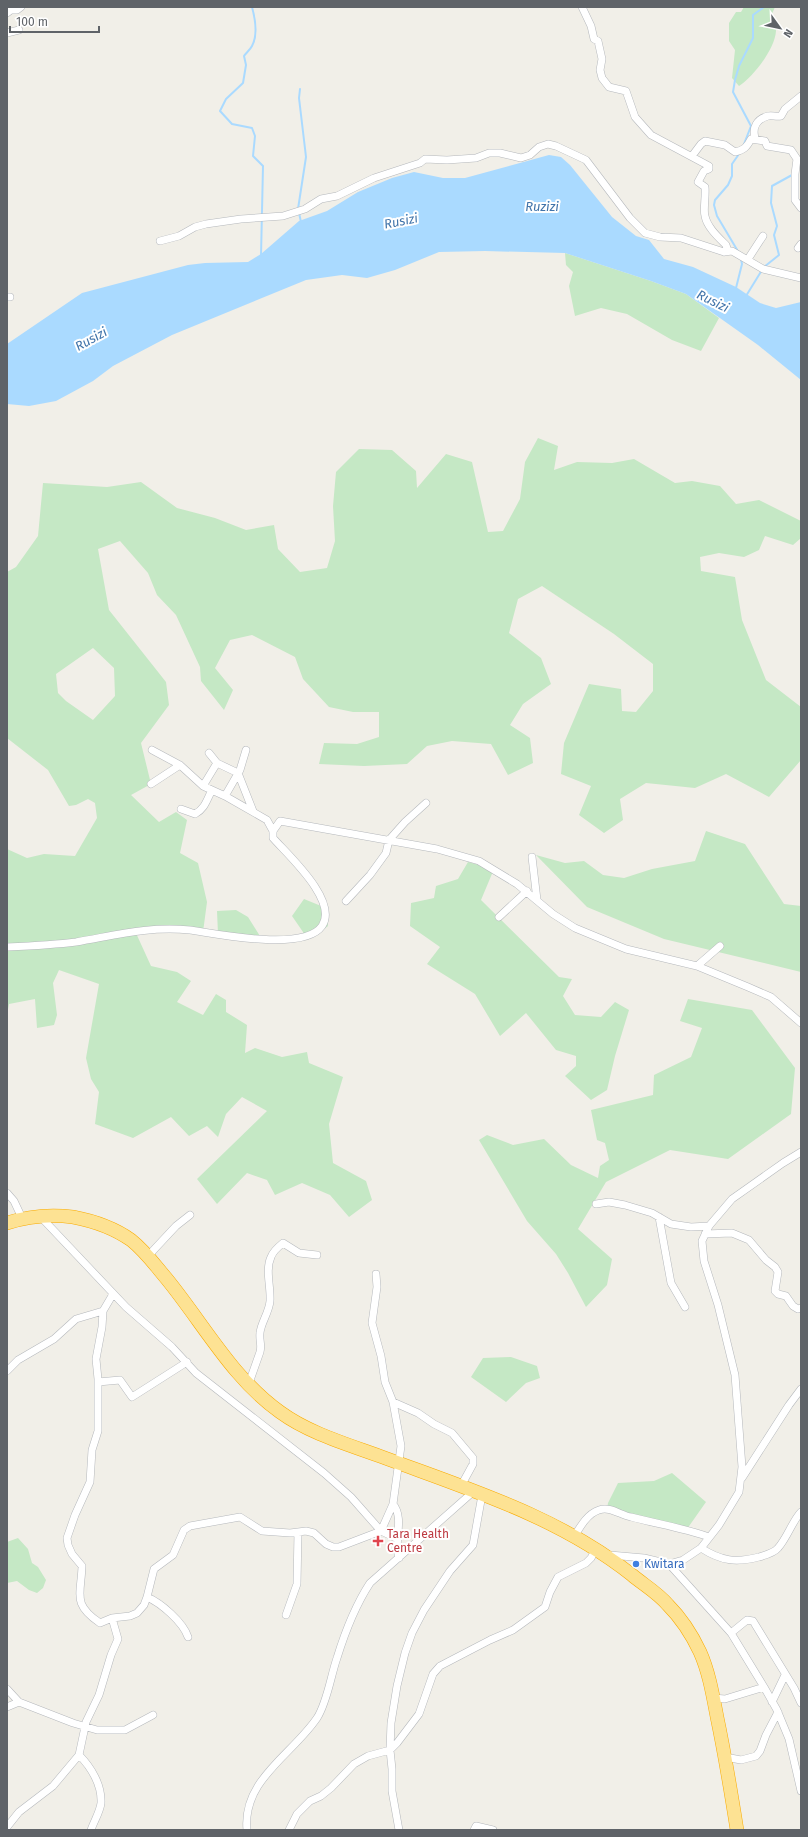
<svg xmlns="http://www.w3.org/2000/svg" width="808" height="1837" viewBox="0 0 808 1837" font-family="'Fira Sans',sans-serif">
	<rect width="100%" height="100%" fill="#f1efe8"/>
	<!-- green -->
	<path fill="#c5e8c5" fill-rule="evenodd" d="M744,7h31l-4,9c1,4 5,11 5,15 -1,18 -23,46 -37,55l-7,-8 3,-28 -6,-9v-18l7,-11h5z
		M565,253l86,28 35,13 33,24 -18,33 -29,-11 -45,-26 -26,-6 -26,8 -6,-30 4,-14 -7,-7z
		M538,438l20,8 -4,24 23,-8 35,1 22,-4 41,24 17,-2 28,5 16,18 23,-4 42,21v17l-8,7 -28,-9 -6,14 -15,7 -25,-4 -19,4 1,14 34,6 7,43 24,60 35,27v53l-32,37 -43,-23 -31,14 -49,-5 -26,16 3,21 -19,13 -25,-18 12,-29 -30,-12 3,-31 25,-59 32,5 1,22 14,1 17,-21v-27l-39,-30 -72,-48 -24,13 -9,34 32,25 10,26 -28,20 -13,21 20,13 3,25 -25,12 -17,-31 -39,-3 -25,5 -20,18 -43,2 -45,-2 5,-21 33,1 22,-7v-25h-26l-24,-5 -26,-28 -8,-22 -43,-22 -22,5 -15,28 18,22 -9,20 -23,-29 -1,-14 -24,-52 -19,-20 -9,-22 -28,-32 -22,8 11,61 57,72 3,23 -28,38 10,41 -20,11 28,27 17,-10 11,8 -7,33 18,10 9,39 -4,30 -68,-1 16,35 26,6 14,9 -14,21 26,13 13,-21 10,6v12l21,13 -2,28 10,-5 27,9 25,-5 2,11 34,14 -14,47 4,39 33,18 6,19 -23,17 -19,-22 -28,-12 -27,12 -8,-15 -20,-7 -30,31 -20,-25 70,-68 -25,-14 -16,17 -8,23 -11,-11 -18,10 -18,-19 -38,21 -38,-14 4,-32 -8,-13 -5,-21 13,-74 -40,-14 -6,13 4,32 -3,10 -17,3 -2,-29 -26,5 -2,11v-166l20,9 17,-4 31,2 22,-38 -2,-15 -7,-4 -12,6 -7,1 -21,-36 -41,-32v-166l9,-5 22,-31 5,-53 64,4 34,-5 36,26 38,10 31,12 28,-5 4,24 22,23 27,-4 8,-27 -2,-35 3,-34 23,-23 33,1 24,21 1,17 29,-34 26,8 16,70 15,-1 17,-32 5,-37zM93,648l21,20 1,28 -22,24 -27,-19 -8,-8 -2,-19z
		M706,831l39,13 39,60 17,2v66l-137,-33 -77,-32 -51,-52 29,8 19,-2 19,14 21,3 28,-9 43,-8z
		M468,862l26,7 -13,31 78,77 13,2 -9,17 12,19 26,2 14,-15 14,8 -14,46 -8,34 -16,10 -26,-24 11,-10v-10l-20,-6 -30,-37 -26,23 -25,-42 -48,-30 13,-17 -30,-21 1,-23 23,-5 2,-12 22,-7z
		M304,899l22,9 2,18 -9,7 -15,6 -1,-7 -11,-16z
		M236,910l12,7 15,24 -45,-7 -1,-23z
		M688,999l64,11 43,58 -4,46 -63,45 -58,-9 -64,32 -28,47 34,30 -5,26 -21,22 -18,-34 -12,-19 -29,-33 -48,-81 8,-5 26,10 31,-6 27,26 27,13 2,-12 9,-6 -4,-17 -8,-3 -6,-30 62,-15 1,-20 37,-18 11,-29 -22,-7z
		M511,1357l26,9 3,12 -14,5 -20,19 -35,-25 12,-19z
		M672,1473l34,29 -19,27 -80,-20 1,-6 10,-20 36,-2z
		M18,1538l10,11 4,14 6,4 8,13 -3,8 -6,5 -8,-3 -12,-9 -10,2v-41z"/>
	<!-- water -->
	<path fill="#aadaff" d="M549,155l12,2 9,8 42,52 24,19 13,4 15,19 29,8 43,20 24,16 16,5 25,-6v78l-43,-35 -72,-51 -35,-13 -86,-28 -80,-2 -46,1 -44,18 -28,8 -25,-3 -36,5 -134,55 -59,31 -20,15 -37,20 -27,5 -22,-2v-60l75,-51 106,-28 17,-2 43,-1 13,-8 38,-33 28,-10 31,-19 34,-14 22,-6 29,6h22z"/>
	<g fill="none" stroke-linecap="round" stroke-linejoin="round">
		<!-- stream -->
		<path stroke="#aadaff" stroke-width="2" d="M252,7c3,11 6,28 0,39 -2,4 -6,7 -8,10l2,9 -3,18 -17,16 -6,12 12,13 20,4 3,8 -2,20 10,10 -2,90
			M744,144l7,-18 -18,-34 2,-12 4,-14 14,-28v-23l11,-8
			M298,209l8,-52 -7,-59 1,-9
			M299,213l2,9
			M739,253l-22,-37 -3,-11 1,-5 13,-15 4,-9v-12l7,-10
			M764,267l15,-12 -5,-20 3,-9 -6,-23 1,-17 20,-11
			M736,288l6,-24 -1,-5
			M746,296l16,-26"/>
		<defs>
			<path id="street" d="M582,7l9,19 3,13 4,2 4,18 -2,11 2,8 7,9 17,4 9,26 16,18 58,31v3l-5,2 -6,11 7,5c1,10 -2,23 0,29 2,11 13,21 21,29l1,3 -3,4
				M7,13l4,-3h6l4,-3
				M7,33l12,-3
				M755,138c-3,-11 2,-19 13,-22 4,-1 8,1 13,0l4,-7 16,-13
				M692,156l9,-12 4,-3 20,4 10,7c9,-2 12,-5 16,-13l14,2 2,5 24,4 6,9 -2,15v26l6,8
				M160,241l19,-5 16,-9 11,-3 35,-5 42,-3 22,-7 16,-10 16,-3 37,-18 46,-15 5,-4 22,1 29,-2 13,-5h11l21,5 9,-3 9,-8 9,-3 8,2 30,14 44,58 15,15 15,4 21,1 43,14 8,-1 31,18 38,9
				M798,248l3,-4
				M748,259l15,-23
				M7,297h3
				M152,750l28,15 23,21 22,10 42,24 6,11
				M209,753l8,10 21,10 15,38
				M151,784l29,-19
				M203,786l14,-23
				M225,796l15,-26 6,-20
				M181,809l14,5c10,-5 12,-15 17,-24
				M532,857l5,43
				M346,901l24,-26 16,-22 3,-13 16,-18 21,-19
				M499,917l28,-26
				M7,947c23,-1 46,-2 69,-5 41,-7 72,-16 114,-12 28,4 114,22 132,-4 17,-25 -34,-71 -49,-88v-7l7,-10 157,28 42,12 38,23 36,30 22,14 51,21 71,17 51,21 23,10 30,26
				M697,966l23,-20
				M7,1193l7,8 8,17
				M596,1204l13,-2 16,3 27,8 19,11 20,3 18,-1
				M39,1215l87,92 46,40 24,26 128,100 27,24 30,34 17,8
				M659,1217l12,66 14,24
				M705,1234l27,-1 17,7 17,20 9,7 3,5 -3,19 3,3 8,2 7,10 5,3 3,-1
				M148,1256l28,-30 14,-11
				M113,1294l-10,17 -1,16 -6,32 2,20v52l-6,19 -2,32 -15,33 -8,23 1,7 4,9 10,12c-1,29 -10,38 18,57l12,-5 18,-2 7,-3 7,-8 3,-8 7,-28 19,-14 11,-25 6,-4 50,-9 22,14 28,2 16,-2 8,2 12,11 7,3h6l42,-16 12,-27 8,-58 -8,-44 -8,-20 -4,-26 -9,-33 5,-36 -1,-13
				M7,1371l11,-11 36,-21 22,-20 27,-8
				M98,1382l22,-2 12,17 55,-35
				M248,1386l12,-34c2,-7 -1,-12 0,-19 1,-11 9,-20 10,-32 1,-14 -5,-31 1,-44 2,-6 7,-10 12,-14l16,10 18,2
				M393,1402l25,11 16,11 18,9 21,25v6l-12,22
				M742,1478l47,-73 12,-16
				M393,1504c12,15 0,37 6,54
				M574,1537c6,-10 13,-23 25,-27 11,-4 21,5 32,7 27,7 53,11 78,20
				M701,1548c20,13 35,15 58,9 7,-2 15,-4 19,-9 9,-10 15,-28 23,-36
				M610,1555l34,3 25,6 14,-4 18,-12 18,-23 20,-33 3,-25 -7,-92 -17,-70 -14,-44 -2,-20 7,-15 23,-27 51,-36 18,-11
				M669,1564l62,69 33,54 13,23 12,29 12,52
				M147,1597c14,6 36,25 41,40
				M286,1615l11,-31 1,-52
				M731,1633l16,-13 6,1 41,67 7,15
				M7,1689l12,13 54,21 24,7h28l28,-15
				M713,1698l12,1 39,-12
				M772,1702l13,-27
				M7,1707l12,-5
				M725,1757l16,3 15,-4 4,-5 6,-16 12,-23
				M7,1827l12,-15 34,-26 26,-31
				M91,1830c3,-9 9,-18 10,-27 1,-18 -10,-36 -22,-48l7,-33 13,-27 12,-40 7,-16 -6,-21
				M247,1830c-5,-50 45,-75 70,-112 10,-15 14,-43 20,-60 8,-26 18,-52 33,-75l104,-92
				M289,1830l8,-16 13,-13 11,-5 10,-8 23,-24 14,-8 22,-6 7,-7 22,-29 14,-40 7,-8 50,-26 23,-10 32,-23 5,-15 8,-15 28,-14 5,-5 5,-9
				M399,1830l-7,-39v-22l-2,-19 1,-27 6,-37 8,-33 7,-20 12,-23 26,-39 23,-26 9,-50
				M474,1830l2,-4 17,4"/>
			<path id="highway" d="M7,1223c22,-7 43,-9 66,-6 21,4 41,11 58,23 14,11 24,25 35,38 37,45 66,100 114,134 30,22 70,33 105,46 86,32 174,59 247,117 12,10 26,18 36,30 13,13 24,30 32,47 9,20 13,44 17,65 8,38 14,75 20,113"/>
		</defs>
		<!-- street casing -->
		<use href="#street" stroke="#b5b8bc" stroke-width="8"/>
		<!-- highway casing -->
		<use href="#highway" stroke="#f9ab00" stroke-width="14"/>
		<!-- street -->
		<use href="#street" stroke="#fff" stroke-width="7"/>
		<!-- highway -->
		<use href="#highway" stroke="#fde293" stroke-width="13"/>
	</g>
	<!-- markers -->
	<path fill="#e0444e" stroke="#fff" stroke-width="1.5" d="M376 1535h4v4h4v4h-4v4h-4v-4h-4v-4h4z"/>
	<circle fill="#3f7fe0" stroke="#fff" stroke-width="1.5" cx="636" cy="1564" r="4"/>
	<g text-anchor="middle" dominant-baseline="central" stroke-width="4" stroke-linejoin="round" paint-order="stroke">
		<!-- health labels -->
		<g font-size="12" fill="#be3a42" stroke="#fff" text-anchor="start">
			<text x="387" y="1534">Tara Health<tspan x="387" dy="14">Centre</tspan></text>
		</g>
		<!-- shop labels -->
		<g font-size="12" fill="#366cbe" stroke="#fff" text-anchor="start">
			<text x="644" y="1564">Kwitara</text>
		</g>
		<!-- water labels -->
		<g font-size="13" font-style="italic" fill="#4174aa" stroke="#fff">
			<text x="542" y="206">Ruzizi</text>
			<text transform="translate(401 221) rotate(-11)">Rusizi</text>
			<text transform="translate(713 301) rotate(26)">Rusizi</text>
			<text transform="translate(91 339) rotate(-29)">Rusizi</text>
		</g>
	</g>
	<!-- border -->
	<rect width="808" height="1837" fill="none" stroke="#5f6368" stroke-width="16"/>
	<!-- north arrow -->
	<g transform="translate(780 28) rotate(123)" stroke="#ffffff" stroke-width="3" paint-order="stroke">
	<path d="M0-3L7 15L0 10L-7 15Z" fill="#5f6368"/>
	<text y="-6" font-size="11" font-weight="bold" text-anchor="middle" fill="#5f6368">N</text>
	</g>
	<!-- scale -->
	<path d="M10 26v6h89v-6" fill="none" stroke="#5f6368" stroke-width="2"/>
	<text x="16" y="26" font-size="12" fill="#5f6368" stroke="#ffffff" stroke-width="3" paint-order="stroke">100 m</text>
</svg>
